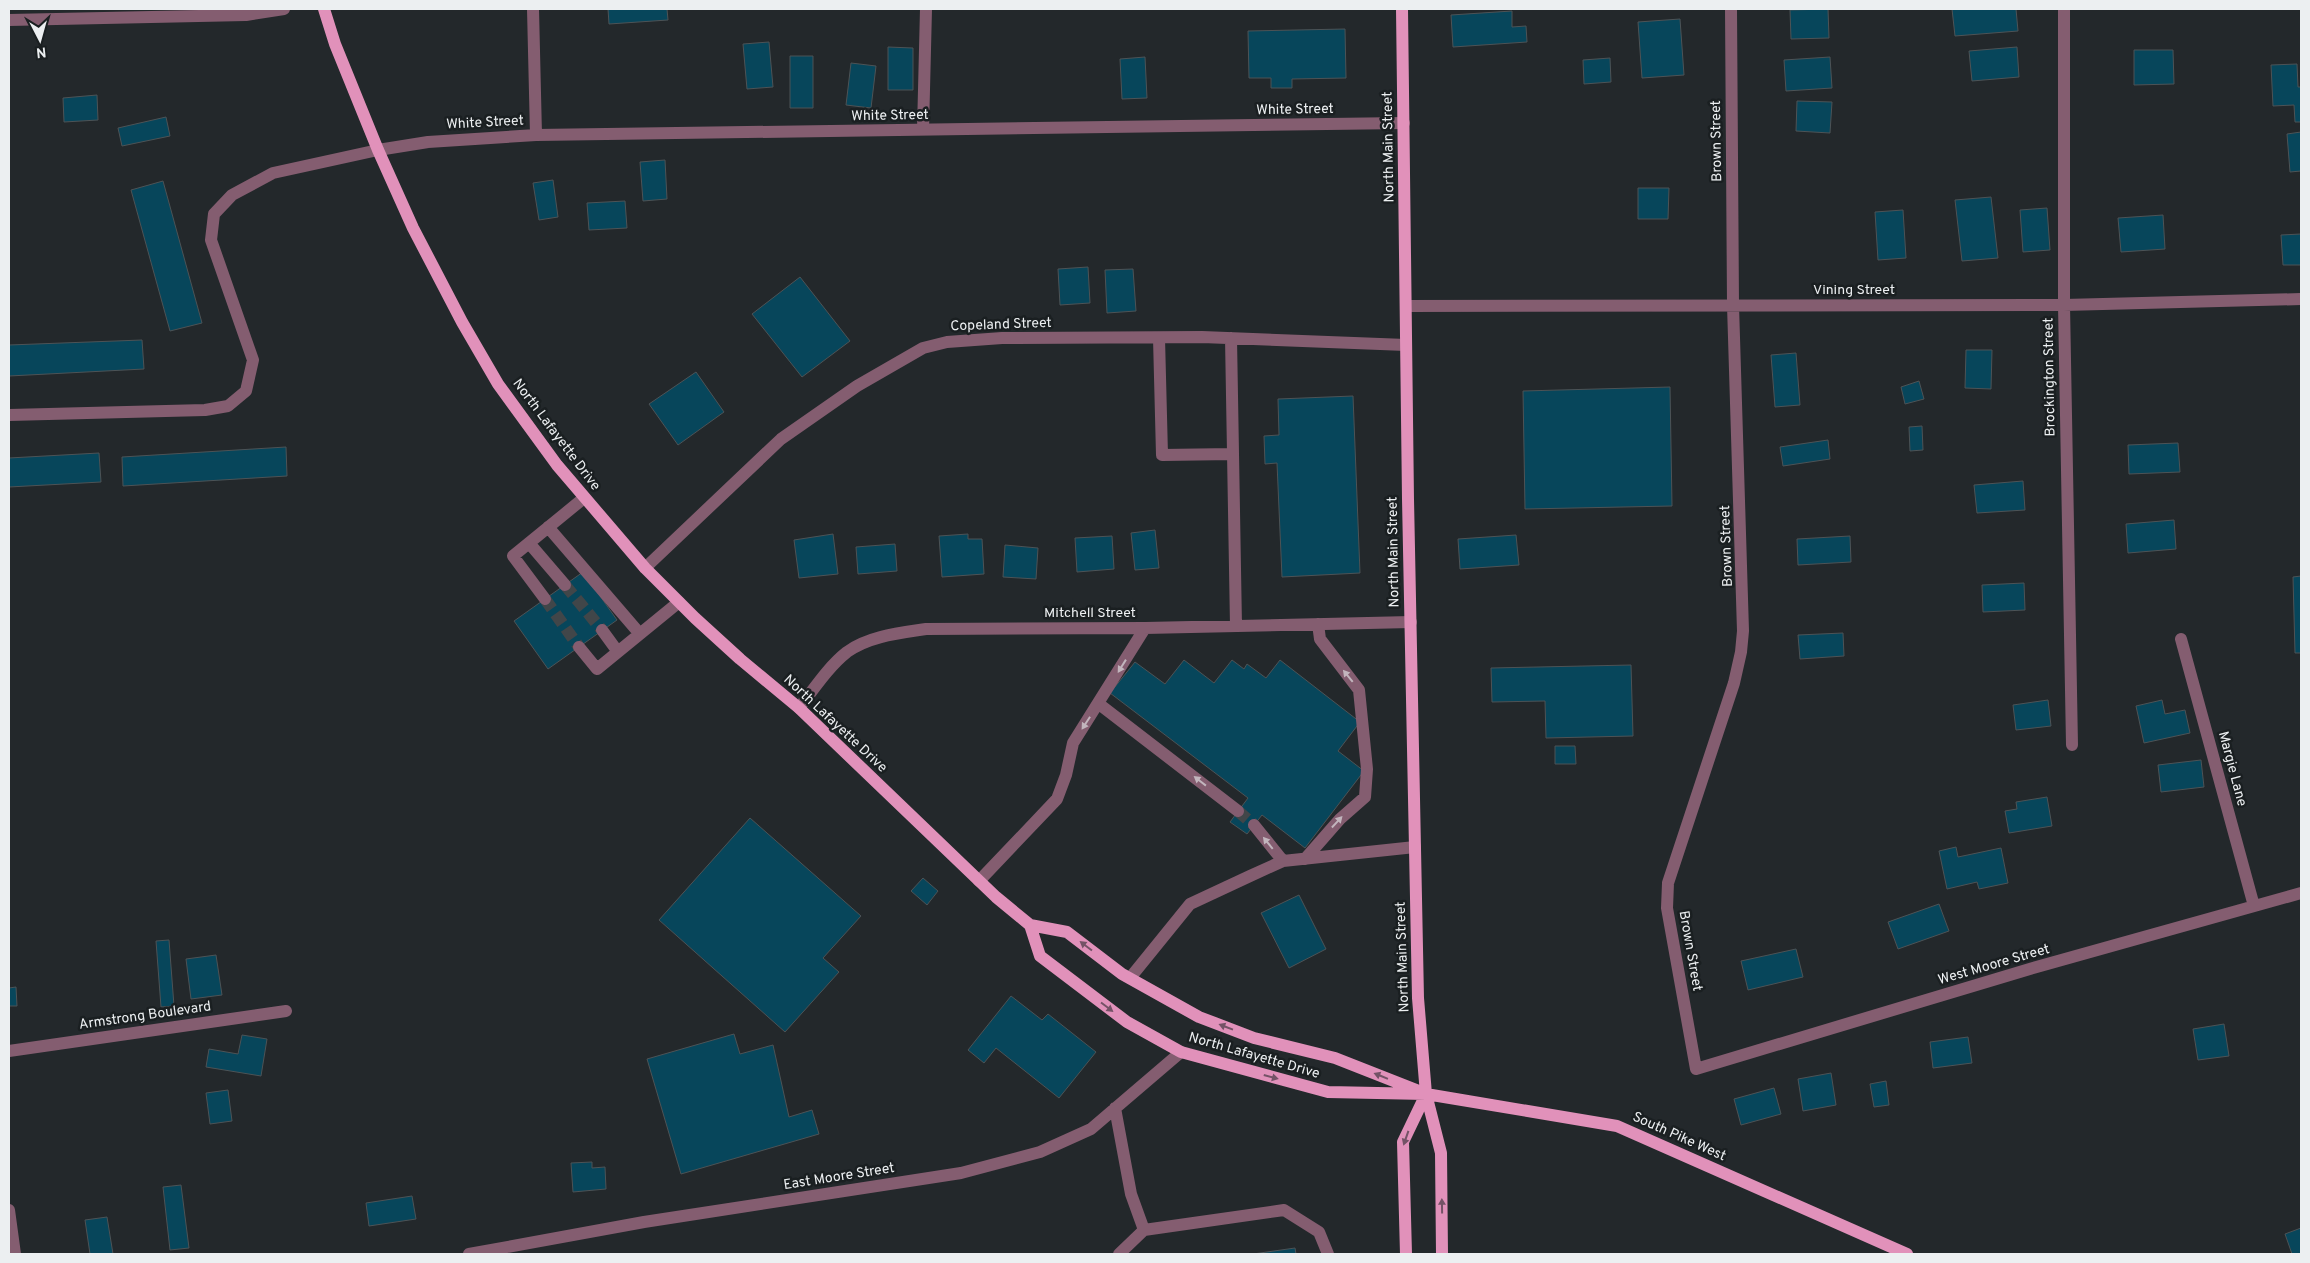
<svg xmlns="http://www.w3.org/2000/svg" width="2310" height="1263" viewBox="0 0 2310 1263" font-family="Overpass,sans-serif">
	<rect width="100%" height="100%" fill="#23282b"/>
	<!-- building -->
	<path fill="#07465b" stroke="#4d5356" d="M608,9h59l1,11 -59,4z
		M1828,9l1,29 -38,1 -1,-29z
		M1952,9h64l2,22 -63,5z
		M1512,11v16l14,-1 1,16 -74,5 -2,-32z
		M1680,19l4,56 -42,3 -4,-56z
		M1345,29l1,49 -54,1v9h-21v-10h-22l-1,-47z
		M769,42l4,45 -26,2 -4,-45z
		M888,47l25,1v42h-25z
		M2017,47l2,30 -47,4 -3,-30z
		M2134,50h39l1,34 -40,1z
		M790,56h23v52h-23z
		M1145,57l2,41 -25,1 -2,-40z
		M1830,57l2,31 -46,3 -2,-31z
		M1610,58l1,24 -27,2 -1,-24z
		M851,63l25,3 -5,42 -25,-3z
		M2297,64l1,23h3v35h-6l-1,-17 -21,1 -2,-41z
		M97,95l1,25 -34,2 -1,-24z
		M1797,101l35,1 -2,31 -34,-2z
		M166,117l4,19 -48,10 -4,-18z
		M2301,132v39l-11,1 -3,-38z
		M665,160l2,39 -24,2 -3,-39z
		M553,180l5,37 -19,3 -6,-37z
		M163,181l39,142 -32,8 -39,-141z
		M1638,188h31l-1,31h-30z
		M1991,197l7,61 -36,3 -7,-61z
		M625,201l2,27 -38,2 -2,-27z
		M2047,208l3,42 -27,2 -3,-42z
		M1903,210l3,48 -28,2 -3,-48z
		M2163,215l2,34 -44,3 -3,-34z
		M2301,234v31h-18l-2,-30z
		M1088,267l2,36 -30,2 -2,-36z
		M1133,269l3,42 -29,2 -2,-43z
		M800,277l50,64 -48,36 -50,-63z
		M142,340l2,29 -135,7v-31z
		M1966,350h26l-1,39 -26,-1z
		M1796,353l4,52 -25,2 -4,-52z
		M696,372l28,40 -46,33 -29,-41z
		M1919,381l5,18 -19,5 -4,-17z
		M1670,387l2,119 -147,3 -2,-118z
		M1353,396l7,177 -78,4 -5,-114 -12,1 -1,-28 15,-1 -1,-36z
		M1922,426l1,24 -13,1 -1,-24z
		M1828,440l2,19 -47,7 -3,-19z
		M2178,443l2,29 -51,2 -1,-29z
		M286,447l1,29 -164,10 -1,-29z
		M99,453l2,29 -92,5v-29z
		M2023,481l2,29 -48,3 -3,-28z
		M2174,520l2,29 -48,4 -2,-29z
		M1155,530l4,38 -24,2 -4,-37z
		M833,534l5,40 -39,4 -5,-38z
		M968,534v5h14l2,35 -42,3 -3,-41z
		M1516,535l3,30 -59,4 -2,-30z
		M1112,536l2,33 -37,3 -2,-34z
		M1850,536l1,26 -53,3 -1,-26z
		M895,544l2,27 -39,3 -2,-27z
		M1005,545l33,3 -2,31 -33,-2z
		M583,572l34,48 -69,49 -34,-48z
		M2301,576v77h-6l-2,-76z
		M2024,583l1,27 -42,2 -1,-27z
		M1843,633l1,23 -44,3 -2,-24z
		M1184,660l30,23 18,-23 12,9 3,-5 19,14 14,-18 80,62 -22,29 26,20 -59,77 -43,-33 -15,19 -17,-12 18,-24 -138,-105 25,-31 30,22z
		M1631,665l2,71 -87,2 -1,-37 -53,1 -1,-34z
		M2048,700l3,26 -35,4 -3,-25z
		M2162,700l3,14 20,-4 5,23 -46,10 -8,-37z
		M1555,746h20l1,18h-21z
		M2201,760l3,27 -43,5 -3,-27z
		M2047,797l5,29 -43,7 -4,-22 12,-2 -1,-7z
		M750,818l111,98 -38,42 16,14 -54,60 -126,-112z
		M1956,847l2,10 43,-9 7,35 -29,6 -2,-7 -30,7 -8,-38z
		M923,878l15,13 -11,14 -16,-14z
		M1299,895l27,54 -37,19 -28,-55z
		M1939,904l10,27 -51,18 -10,-27z
		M169,940l5,66 -13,1 -5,-66z
		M1796,949l7,28 -55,13 -7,-29z
		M216,955l6,40 -31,4 -5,-40z
		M16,987l1,19h-8v-18z
		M1011,996l31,24 6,-6 48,38 -37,46 -63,-50 -12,15 -16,-13z
		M2224,1024l5,32 -31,4 -5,-31z
		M734,1034l6,20 33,-9 16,72 23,-7 7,24 -138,40 -34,-115z
		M242,1035l25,4 -6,37 -55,-9 3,-18 29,5z
		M1968,1037l4,26 -39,5 -3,-26z
		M1831,1073l5,32 -33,6 -5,-32z
		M1886,1081l3,24 -15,2 -4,-23z
		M1774,1088l7,26 -40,11 -7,-26z
		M228,1090l4,31 -22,3 -4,-31z
		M592,1162v6l13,-1 1,22 -33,3 -2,-29z
		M181,1185l8,63 -19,2 -7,-63z
		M412,1196l4,23 -47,7 -3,-23z
		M107,1217l6,37h-23l-5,-34z
		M2301,1228v26h-9l-7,-20z
		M1295,1248l1,6h-43z"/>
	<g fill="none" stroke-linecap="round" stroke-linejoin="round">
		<!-- minor-tunnel -->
		<path stroke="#414649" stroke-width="12" stroke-dasharray="12 6" stroke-linecap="butt" d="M565,585l37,45
			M545,599l34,48
			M1238,811l16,14"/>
		<!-- minor -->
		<path stroke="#845d70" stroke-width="12" d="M533,9l3,126
			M1731,9l2,296 10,326 -2,21 -7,31 -66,200 -1,25 29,161 337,-101 268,-75
			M2064,9v296l8,440
			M9,20l237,-5 38,-6
			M923,130l3,-121
			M1406,306l658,-1 237,-6
			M1159,338l3,117 71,-1
			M1231,338l5,288
			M9,415l196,-5 23,-4 18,-15 7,-31 -42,-120 3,-26 18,-19 41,-22 105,-23 50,-8 108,-7 868,-12
			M548,527l92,107
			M529,543l36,42
			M645,568l136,-129 76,-53 66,-38 24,-6 55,-4 200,-1 204,8
			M545,599l-32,-43 71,-58
			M602,630l16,22
			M2181,639l73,267
			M579,647l18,22 82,-67
			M1099,704l139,107
			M799,708c15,-19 29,-41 48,-56 22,-16 53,-19 79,-23l219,-1 266,-6
			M1254,825l29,36
			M1305,859l35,-40 25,-22 2,-28 -8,-79 -39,-51 -2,-15
			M979,881l78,-82 9,-24 7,-32 72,-115
			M1130,978l60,-74 60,-28 33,-15 132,-14
			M9,1051l277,-40
			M1115,1108l16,86 13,36 140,-20 35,22 9,22
			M9,1210l6,44
			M469,1254l175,-32 317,-49 79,-21 51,-23 90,-77
			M1119,1254l25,-24"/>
		<!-- major -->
		<path stroke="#e191ba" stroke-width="12" d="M324,9l11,35 43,106 35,78 49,94 36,62 59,81 88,103 50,50 45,41 59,49 197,189 34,28 10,31 87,66 54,30 147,40 98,2 191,32 290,128
			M1402,9l6,490 10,499 8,96 15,59 1,101
			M1030,925l37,7 55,42 77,43 55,21 81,20 84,33
			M1406,1254l-3,-112 23,-48"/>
	</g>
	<!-- one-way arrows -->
	<defs><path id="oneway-solid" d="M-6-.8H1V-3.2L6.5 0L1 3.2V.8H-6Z" transform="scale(1.25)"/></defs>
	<g fill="#c2b5bd">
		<use href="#oneway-solid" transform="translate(1122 666) rotate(122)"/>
		<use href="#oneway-solid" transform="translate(1348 676) rotate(-129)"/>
		<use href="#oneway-solid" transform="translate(1086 723) rotate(123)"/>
		<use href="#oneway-solid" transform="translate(1200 781) rotate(-142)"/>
		<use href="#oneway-solid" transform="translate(1337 822) rotate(-47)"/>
		<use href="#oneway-solid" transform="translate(1268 843) rotate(-129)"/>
	</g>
	<g fill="#745266">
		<use href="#oneway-solid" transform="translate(1086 946) rotate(-143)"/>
		<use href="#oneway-solid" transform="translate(1107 1007) rotate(37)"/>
		<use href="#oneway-solid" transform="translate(1226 1027) rotate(-159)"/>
		<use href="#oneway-solid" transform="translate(1381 1076) rotate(-158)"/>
		<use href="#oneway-solid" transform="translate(1271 1077) rotate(15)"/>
		<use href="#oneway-solid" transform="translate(1406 1138) rotate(109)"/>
		<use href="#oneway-solid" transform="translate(1442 1206) rotate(-91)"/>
	</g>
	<g text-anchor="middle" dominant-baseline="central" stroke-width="5" stroke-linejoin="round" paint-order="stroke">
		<!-- street labels -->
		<g font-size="14" fill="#eceff1" stroke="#1a1f21">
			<text transform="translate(1295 110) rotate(-1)">White Street</text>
			<text transform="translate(890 116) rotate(-1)">White Street</text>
			<text transform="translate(485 123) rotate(-3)">White Street</text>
			<text transform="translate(1717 141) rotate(-91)">Brown Street</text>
			<text transform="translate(1389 147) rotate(-91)">North Main Street</text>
			<text x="1854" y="290">Vining Street</text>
			<text transform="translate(1001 325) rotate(-2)">Copeland Street</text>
			<text transform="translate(2050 377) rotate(-91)">Brockington Street</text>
			<text transform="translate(556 435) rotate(53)">North Lafayette Drive</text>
			<text transform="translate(1727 546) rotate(-92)">Brown Street</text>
			<text transform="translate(1394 552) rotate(-91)">North Main Street</text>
			<text x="1090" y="613">Mitchell Street</text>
			<text transform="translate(835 724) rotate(43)">North Lafayette Drive</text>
			<text transform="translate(2232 769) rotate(75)">Margie Lane</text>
			<text transform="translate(1690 951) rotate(80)">Brown Street</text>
			<text transform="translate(1403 957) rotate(-92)">North Main Street</text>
			<text transform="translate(1994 965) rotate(-16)">West Moore Street</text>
			<text transform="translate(145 1016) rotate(-8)">Armstrong Boulevard</text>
			<text transform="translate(1254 1056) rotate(16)">North Lafayette Drive</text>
			<text transform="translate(1679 1137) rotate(24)">South Pike West</text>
			<text transform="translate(839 1177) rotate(-9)">East Moore Street</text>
		</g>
	</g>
	<!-- border -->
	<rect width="2310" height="1263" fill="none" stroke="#eceff1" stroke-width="20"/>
	<!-- north arrow -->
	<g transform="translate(40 40) rotate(174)" stroke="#1a1f21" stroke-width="4" paint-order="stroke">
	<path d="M0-4L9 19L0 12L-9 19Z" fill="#eceff1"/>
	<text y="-8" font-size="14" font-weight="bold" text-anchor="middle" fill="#eceff1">N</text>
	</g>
</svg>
